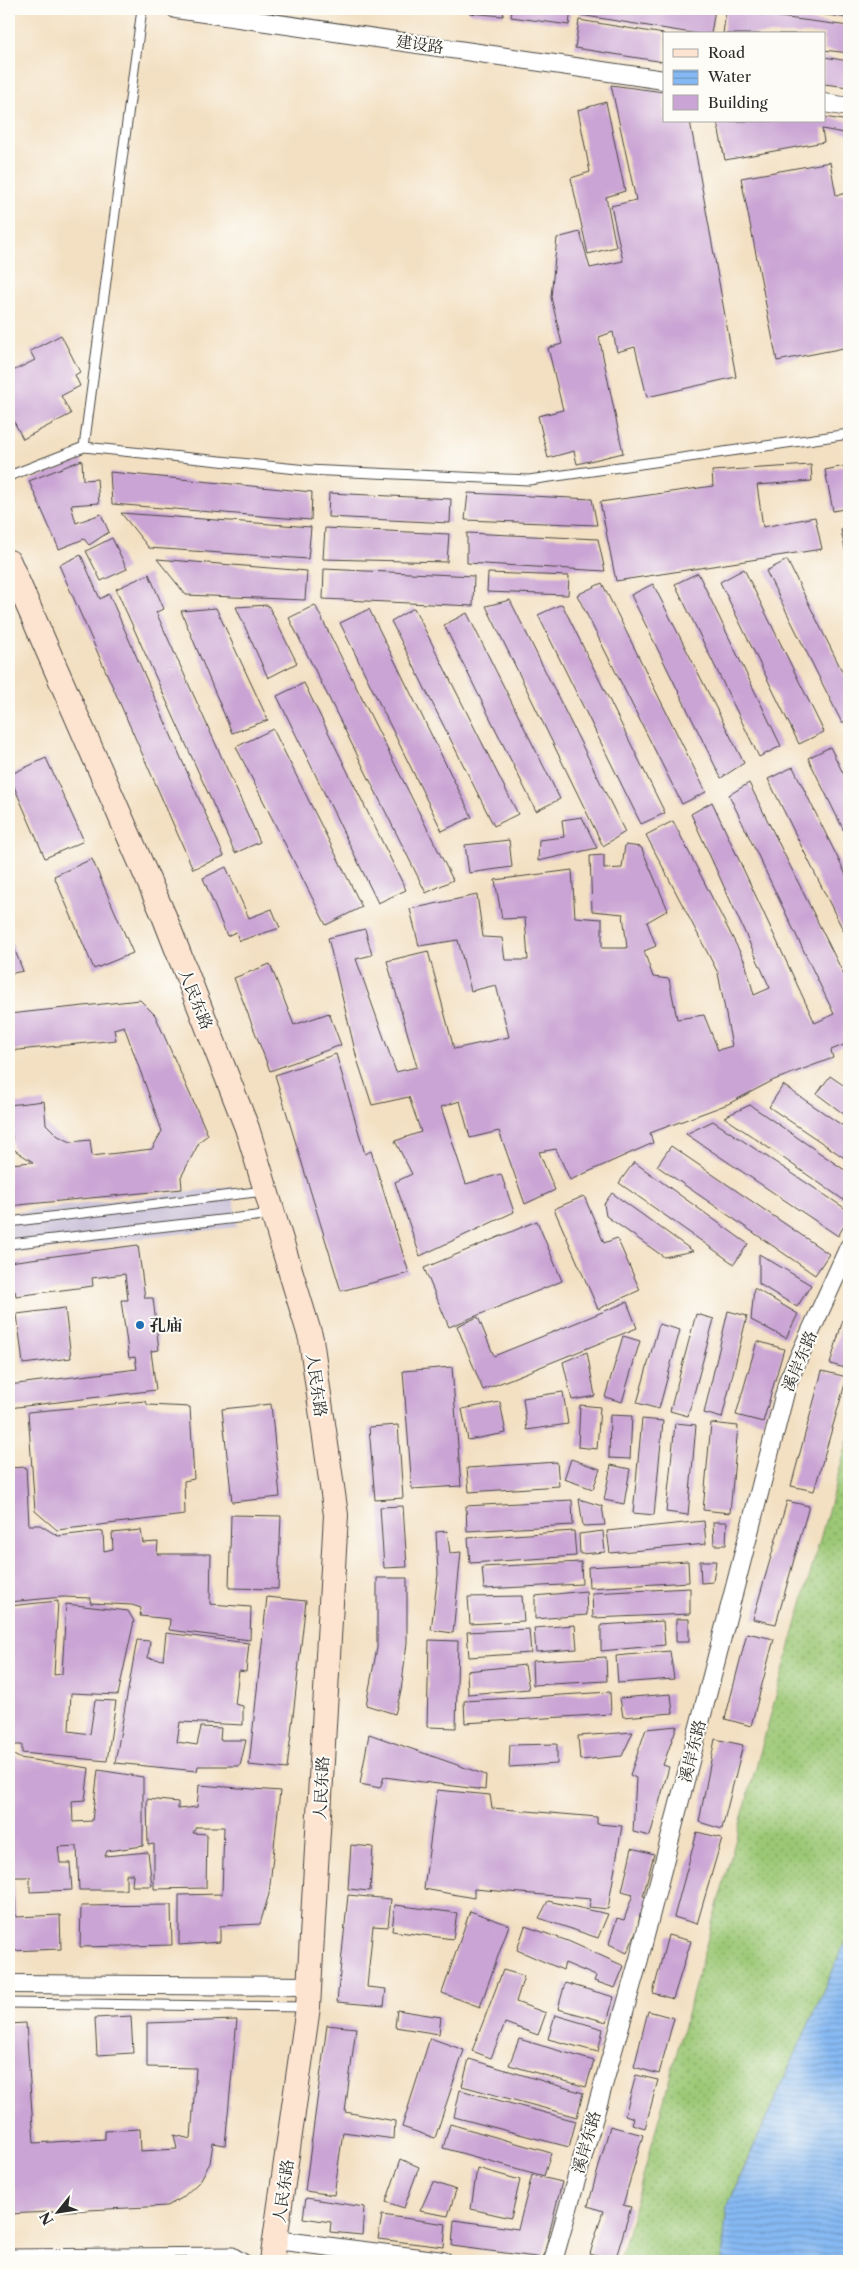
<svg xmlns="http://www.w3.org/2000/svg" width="858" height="2270" viewBox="0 0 858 2270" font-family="'Libre Caslon Text','Noto Serif SC',serif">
	<defs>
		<pattern id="grass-dots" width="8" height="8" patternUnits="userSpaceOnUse" patternTransform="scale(1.25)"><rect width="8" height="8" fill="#9bc875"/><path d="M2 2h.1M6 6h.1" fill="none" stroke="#7fa360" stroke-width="1.8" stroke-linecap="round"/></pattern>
		<pattern id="water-rules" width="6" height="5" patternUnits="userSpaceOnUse" patternTransform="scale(1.25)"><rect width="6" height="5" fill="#86b9f3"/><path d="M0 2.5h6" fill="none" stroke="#6e97c5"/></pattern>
	</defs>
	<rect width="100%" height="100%" fill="#fdfcf7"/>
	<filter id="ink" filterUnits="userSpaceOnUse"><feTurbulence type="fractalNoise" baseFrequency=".02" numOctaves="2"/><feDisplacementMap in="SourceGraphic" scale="10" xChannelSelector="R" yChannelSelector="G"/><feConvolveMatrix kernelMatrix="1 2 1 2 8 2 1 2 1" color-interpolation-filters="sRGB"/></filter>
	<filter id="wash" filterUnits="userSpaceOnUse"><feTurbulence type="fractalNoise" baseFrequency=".0096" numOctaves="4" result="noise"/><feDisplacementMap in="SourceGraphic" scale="20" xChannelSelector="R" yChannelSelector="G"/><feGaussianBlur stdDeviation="1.12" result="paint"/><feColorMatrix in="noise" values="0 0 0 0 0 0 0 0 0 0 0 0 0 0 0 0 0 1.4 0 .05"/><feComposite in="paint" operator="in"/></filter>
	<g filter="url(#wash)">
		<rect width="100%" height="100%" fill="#f3e0c2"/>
		<!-- industrial -->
		<path fill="#c8bfd8" d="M232,1186l5,41 -228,27v-41z"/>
		<!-- grass -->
		<path fill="url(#grass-dots)" stroke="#637a50" d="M849,1436v498l-122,272 -5,55h-102l86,-316z"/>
		<!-- water -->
		<path fill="url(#water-rules)" stroke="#58728f" d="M849,1934v327h-127l5,-54z"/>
		<g id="blocks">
			<!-- building -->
			<path fill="#caa4d4" d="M469,9h35l-1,7 -34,-3z
				M512,9h59l-2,16 -58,-8z
				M581,9h134l-4,25h-13l-118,-19z
				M788,9h61v9l-61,-8z
				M726,10l123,16v27l-25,-3v-16h-101z
				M579,20l85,14v28l-89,-14z
				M824,57l25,4v26l-25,-3z
				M611,85l53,7v29h26l46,256 -89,20 -12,-50 -18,5 -4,-20 -14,5 24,116 -46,11 -3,-13 -26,7 -10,-42 25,-6 -15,-62 14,-4 -11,-47 6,-59 23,-6 10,36 33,-7 -12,-55 25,-6z
				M606,102l19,89 -19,6 10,50 -28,7 -17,-76 19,-6 -12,-62z
				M824,117l25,4v13l-27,-5 2,13 -99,18 -8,-39h107z
				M830,162l6,33 13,-2v154l-72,14 -36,-183z
				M61,335l19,37 -5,3 5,11 -19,10 10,18 -48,25 -14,-27v-39l26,-13 -5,-9z
				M82,460l1,20 14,-1 2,24 -28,2 5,18 25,-9 8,18 -20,13 -5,-6 -25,10 -30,-68z
				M811,465l1,16 -55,4 6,42 52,-10 7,32 -206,32 -16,-79 113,-16 -1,-15z
				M849,465v43l-16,3 -8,-41z
				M110,472l202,20 -1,28 -199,-16z
				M329,493l122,6 -1,24 -122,-6z
				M468,493l124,6 5,26 -132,-5z
				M121,513l190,14 -3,32 -159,-11z
				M325,528l124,6 -2,28 -124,-3z
				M849,528v36h-1l-7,-34z
				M467,533l131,6 7,32 -138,-8z
				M112,538l15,31 -26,12 -15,-30z
				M81,555l19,44 9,-5 115,262 -31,13 -134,-304z
				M157,559l150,12 -2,29 -119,-5z
				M787,560l62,125v34l-7,4 -76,-152z
				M324,569l150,7 -1,30 -150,-7z
				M744,569l80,163 -25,12 -79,-162z
				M488,573l81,3 -1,19 -81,-3z
				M698,573l83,173 -22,11 -84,-173z
				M149,574l15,35 -8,3 104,230 -25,11 -119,-264z
				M602,583l104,209 -24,12 -105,-209z
				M653,584l91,179 -23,15 -90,-183z
				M510,600l115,232 -22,14 -117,-240z
				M562,604l103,209 -24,11 -103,-209z
				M268,605l29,58 -29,15 -32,-71z
				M315,605l138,275 -27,13 -137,-275z
				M216,608l52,112 -36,13 -51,-122z
				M414,608l104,206 -24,12 -103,-205z
				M369,609l103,208 -30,14 -102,-208z
				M467,613l93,186 -24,12 -92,-186z
				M304,683l102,207 -28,13 -101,-207z
				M273,729l89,178 -36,18 -90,-178z
				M830,747l19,38v56l-41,-83z
				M46,758l38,83 -39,17 -36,-83z
				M793,767l56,114v61l-81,-163z
				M749,783l100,202v58l-18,7 2,8 -59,22 -46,24 -78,29 3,10 -83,37 -14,-31 -17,3 16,38 -30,14 -26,-73 -29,7 -10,-37 -19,6 25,77 35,-10 13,38 -94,44 -25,-74 17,-8 -17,-33 26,-9 -12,-35 -37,8 -15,-46 -29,-121 37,-9 7,26 -16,4 40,113 21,-5 -30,-106 41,-10 26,98 55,-12 -13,-52 -25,6 -13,-51 -39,6 -9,-37 67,-14 6,42 19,1 3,22h23l-3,-42 -23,1 -7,-39 77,-10 3,47 27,2v29h25l-4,-34 -31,-3 -2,-55 14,-1v14l18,-1 3,-23 16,2 27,63 -21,12 9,24 -12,5 9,26 16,2 8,40 27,-4 14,35 14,-4 -14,-73 -72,-138 27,-14 72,141 9,33 16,-7 -79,-174 21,-12 103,221 19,-9 -105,-219z
				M582,817l15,31 -59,13 1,-21 25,-3 -2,-17z
				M509,840l3,27 -43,6 -4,-28z
				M92,859l41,94 -39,16 -40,-93z
				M226,867l23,51 23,-9 8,19 -41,13 -3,-9 -9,4 -24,-58z
				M9,935l14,36 -14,3z
				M270,964l24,61 35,-12 12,32 -71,26 -36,-93z
				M140,1000l15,15 53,120 -8,6 -19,36 1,12 -173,17v-42l24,-2 -20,-13 -4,-44 35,-4 2,23 12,12 13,6 19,-2 2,16 60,-7 10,-18 -38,-105 -10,3 2,11 -107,11v-37z
				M336,1054l29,100 6,-3 38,122 -68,18 -66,-216z
				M830,1076l19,13v29l-32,-24z
				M783,1085l66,45v31l-80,-54z
				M750,1105l99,68 -1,30 -124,-86z
				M713,1121l136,90v7l-11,18 -152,-102z
				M671,1146l158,108 -14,21 -158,-109z
				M634,1162l114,82 -14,20 -115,-81z
				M612,1193l81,58 -29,6 -58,-41 -2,-12z
				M584,1196l20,47 13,-5 23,52 -42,19 -44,-100z
				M537,1221l25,60 -113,46 -25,-59z
				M138,1245l7,53h8l6,52 -8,1 5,39 -147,18v-23l128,-16 -2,-12 -6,1 -8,-58h7l-3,-26 -33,4 1,8 -77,10 -1,-5 -6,1v-30z
				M759,1254l52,31 -14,22 -38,-23z
				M754,1288l44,26 -12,24 -35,-18z
				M849,1299v70l-19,-5z
				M627,1302l10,26 -154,62 -26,-64 21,-9 16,39z
				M65,1308l6,50 -48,6 -6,-50z
				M728,1311l19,5 -25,102 -18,-5z
				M696,1314l18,5 -26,97 -18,-5z
				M659,1324l21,6 -21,79 -22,-6z
				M623,1336l17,5 -18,61 -17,-5z
				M757,1341l27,8 -21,73 -27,-7z
				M587,1352l8,44 -23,4 -9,-38z
				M452,1367l9,119 -49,3 -9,-118z
				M822,1371l25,6 -33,114 -23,-5z
				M563,1392l5,32 -41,6 -4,-32z
				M145,1401l3,4 42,2 4,72 -10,2 1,34 -128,15 -22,-19 -7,-99z
				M500,1402l6,31 -38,7 -6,-31z
				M271,1404l9,93 -48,5 -10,-93z
				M580,1405l20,2 -3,42 -19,-2z
				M610,1415l22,1 -2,43 -21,-1z
				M642,1419l21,2 -9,94 -21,-2z
				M675,1423l21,2 -8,90 -22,-3z
				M711,1423l27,3 -8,87 -27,-3z
				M398,1425l5,73 -28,2 -6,-73z
				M571,1459l29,10 -7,20 -29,-10z
				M557,1462l2,24 -90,6 -2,-24z
				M611,1465l19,4 -6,35 -20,-4z
				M26,1467l3,58h11l18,11 45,-5 1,20 9,-2 -1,-16 29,-3 2,13 15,-1 -1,12h54l-1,50 41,3 -1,33 -81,-10 1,-11 -30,-3 1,-8 -9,-3 -42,-2 1,-5 -28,-1 -54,5v-134z
				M579,1499l23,7 3,19 -22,1z
				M572,1500l1,25 -106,6 -1,-25z
				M787,1501l22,5 -33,118 -23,-5z
				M403,1506l4,61 -23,1 -4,-61z
				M231,1515l50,1 -3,73 -49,-1z
				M704,1521l2,23 -96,9 -3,-22z
				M713,1522h14l-1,23h-12z
				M447,1531l3,22 11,-1 -8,81 -22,-3 7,-56 -2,-42z
				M574,1531l2,25 -106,7 -2,-25z
				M603,1531l2,21 -25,2 -1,-20z
				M688,1561l1,21 -100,6 -1,-21z
				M700,1561h16l-3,21 -12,1z
				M581,1562l1,22 -98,5 -2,-22z
				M377,1578h30v64l-6,49 -6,23 -29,-9 11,-57z
				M690,1588v26l-97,4 -1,-25z
				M586,1591l1,24 -52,4v-23z
				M522,1596l2,25 -54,3 -2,-27z
				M267,1597l39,4 -19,168 -38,-4z
				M58,1601l-4,74 8,-1 4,-70 62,7 6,10 -16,74 -47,-2 -2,38 21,3 5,-34 21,1 -9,60 -85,-8v-8h-13v-139z
				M676,1619h13v23h-13z
				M663,1621l2,24 -64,6v-26z
				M575,1625l2,24 -41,3 -2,-24z
				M529,1629l2,24 -62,4 -2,-25z
				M166,1633l83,10 -3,29 -7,-1 -4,33 8,2v19l-63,-3 -3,20 20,3 4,-18 20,1 -1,12h26l-6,26h-42l-1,5 -82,-8 22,-123 13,1 -2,17 15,2z
				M747,1633l27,6 -23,87 -26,-7z
				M429,1640l29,1 -2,87 -29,-1z
				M670,1651l4,28 -56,4 -2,-27z
				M606,1657l1,24 -74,4 -1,-24z
				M525,1665l4,24 -61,5 -1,-23z
				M610,1692l1,22 -146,9 -1,-22z
				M671,1694l2,19 -50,4 -3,-19z
				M677,1726l-14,39 6,2 -19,69 -17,-4 3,-54 -6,-3 16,-46z
				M633,1732l-11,24 -42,4 -2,-24z
				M369,1734l117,41 -1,15 -101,-13 -4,11 -20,-4z
				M715,1739l28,6 -21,84 -23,-7z
				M557,1744v20l-48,3 1,-22z
				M9,1752l10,6 70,10 -4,32 -13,1 1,21 19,-1 6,-51 45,7v69l-36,5 -2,5 43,-4 4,34h-20l1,-12h-7v16h-47l-2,-44 -19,1 2,16h10l2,27 -42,2v-15h-21z
				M199,1785l81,6 -11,103 -9,30 -40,2v16l-41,3v-50l43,-1 2,-67h-28l-3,6 14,1 -1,54 -52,1v-45l-6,1 -1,-46 31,3v7l19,-2z
				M437,1790l53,5 2,13 105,9v7l25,2 -14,83 -19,-2 2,-8 -117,-10v9l-50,-9z
				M697,1832l25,6 -25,86 -23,-7z
				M351,1845l22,2 -3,44 -22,-2z
				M632,1848l22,6 -11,42 7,2 -5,17 -5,-1 -2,14 -11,25 -18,-9 8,-26 7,2 9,-26 -11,-3z
				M9,1881h5l2,36 44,-2 1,34 -52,2z
				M348,1895l43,4 -3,28 -15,-1 -6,61 19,2 -2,17 -47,-4z
				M548,1901l60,13 -10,24 -59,-20z
				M171,1905l1,40 -92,2 1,-41z
				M395,1905l62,8 -4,26 -61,-8z
				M470,1911l39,14 -29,82 -38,-14z
				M525,1926l43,15 56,25 -9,22 -21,-7 2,-5 -31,-13 -2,7 -46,-20z
				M668,1935l23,6 -18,58 -20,-6z
				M503,1970l21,6 -8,26 30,11 -8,22 -33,-12 -14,35 -19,-7z
				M565,1983l49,14 -7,25 -49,-13z
				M397,2010l44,7 -2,17 -44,-7z
				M648,2011l26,7 -15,56 -25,-7z
				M555,2015l48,14 -5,23 -50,-13z
				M131,2016l2,37 -36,2 -2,-37z
				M237,2020l-12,125 -12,-2 -3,20 -10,18 -18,17 -15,8 -158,8v-190l17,-1 8,120 71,-4v-8l35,-2 1,22 36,-2 -3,-14 17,4 5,-71 -49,-1v-44z
				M327,2025l29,3 -11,84 50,9 -1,18 -51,-7 -9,63 -29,-4z
				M430,2038l34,12 -29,88 -33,-11z
				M519,2039l75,22 -8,26 -77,-22z
				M469,2059l114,34 -6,24 -115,-31z
				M636,2075l22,5 -13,48 -13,-4 2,-6 -9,-3z
				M460,2090l116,31 -7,26 -115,-30z
				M450,2124l101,29 -7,23 -101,-28z
				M610,2126l33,9 -20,70 8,2 -16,54 -25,-7 13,-43 -15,-5z
				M401,2159l18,8 -15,41 -18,-6z
				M477,2168l43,12 -9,38 -40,-9z
				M532,2175l30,7 -19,76 -91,-12 2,-26 64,9z
				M433,2182l23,8 -8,26 -28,-5z
				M306,2198l58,9 -2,28 -32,-3 1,-10 -28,-4z
				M382,2215l64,9 -2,23 -66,-8z"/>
		</g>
	</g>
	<g filter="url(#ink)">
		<use href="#blocks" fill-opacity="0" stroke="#494642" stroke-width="1"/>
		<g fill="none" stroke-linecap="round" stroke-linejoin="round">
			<defs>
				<path id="lane" d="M84,447l58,-438
					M9,476l75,-29 223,23 222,10 320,-46
					M9,1222l255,-31
					M9,1244l264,-30
					M9,2003l297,4
					M9,2254l224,-2 15,9"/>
				<path id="street" d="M176,9l488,71
					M824,103l25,4
					M9,1984l300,2
					M276,2240l167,21
					M553,2261l86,-302 149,-578 61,-134"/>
				<path id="secondary" d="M9,562l155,354 83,212 64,211 25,176 -28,492 -36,254"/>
			</defs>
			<!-- lane casing -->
			<use href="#lane" stroke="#494642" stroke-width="11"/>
			<!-- street casing -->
			<use href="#street" stroke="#494642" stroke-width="20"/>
			<!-- secondary casing -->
			<use href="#secondary" stroke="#494642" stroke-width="26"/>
			<!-- lane -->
			<use href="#lane" stroke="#fff" stroke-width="9"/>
			<!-- street -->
			<use href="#street" stroke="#fff" stroke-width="18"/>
			<!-- secondary -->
			<use href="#secondary" stroke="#fde4d0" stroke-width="24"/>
		</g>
	</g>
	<!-- markers -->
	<circle fill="#1f6fb2" stroke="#fdfcf7" stroke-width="2" cx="140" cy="1325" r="5"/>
	<g text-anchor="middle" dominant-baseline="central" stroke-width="4" stroke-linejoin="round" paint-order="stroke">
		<!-- street labels -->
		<g font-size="16" fill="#2b2b2b" stroke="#fdfcf7">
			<text transform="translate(420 44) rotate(8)">建设路</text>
			<text transform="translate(196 999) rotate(68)">人民东路</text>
			<text transform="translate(799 1361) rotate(-67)">溪岸东路</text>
			<text transform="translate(317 1385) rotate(82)">人民东路</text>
			<text transform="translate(692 1751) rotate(-76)">溪岸东路</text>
			<text transform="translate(321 1788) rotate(-87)">人民东路</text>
			<text transform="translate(586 2142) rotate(-74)">溪岸东路</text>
			<text transform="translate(283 2191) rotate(-82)">人民东路</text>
		</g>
		<!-- poi labels -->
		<g font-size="16" font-weight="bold" fill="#2b2b2b" stroke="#fdfcf7" text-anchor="start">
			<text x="150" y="1325">孔庙</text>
		</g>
	</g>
	<!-- margin -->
	<rect width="858" height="2270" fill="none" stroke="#fdfcf7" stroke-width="30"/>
	<!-- legend -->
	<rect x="663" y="32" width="162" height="90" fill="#fdfcf7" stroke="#a9a8a5"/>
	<rect x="673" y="49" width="25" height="8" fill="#fde4d0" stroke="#a9a8a5"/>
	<text x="708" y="58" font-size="15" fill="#2b2b2b">Road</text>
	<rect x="673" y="70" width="25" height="15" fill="url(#water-rules)" stroke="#a9a8a5"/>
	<text x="708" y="82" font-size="15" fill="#2b2b2b">Water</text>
	<rect x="673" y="95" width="25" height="15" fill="#caa4d4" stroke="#a9a8a5"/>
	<text x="708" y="108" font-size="15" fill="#2b2b2b">Building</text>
	<!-- north arrow -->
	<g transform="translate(58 2212) rotate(240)" stroke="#fdfcf7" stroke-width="4" paint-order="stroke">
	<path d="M0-4L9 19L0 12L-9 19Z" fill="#2b2b2b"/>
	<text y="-8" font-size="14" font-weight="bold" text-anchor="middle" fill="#2b2b2b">N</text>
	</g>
</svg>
